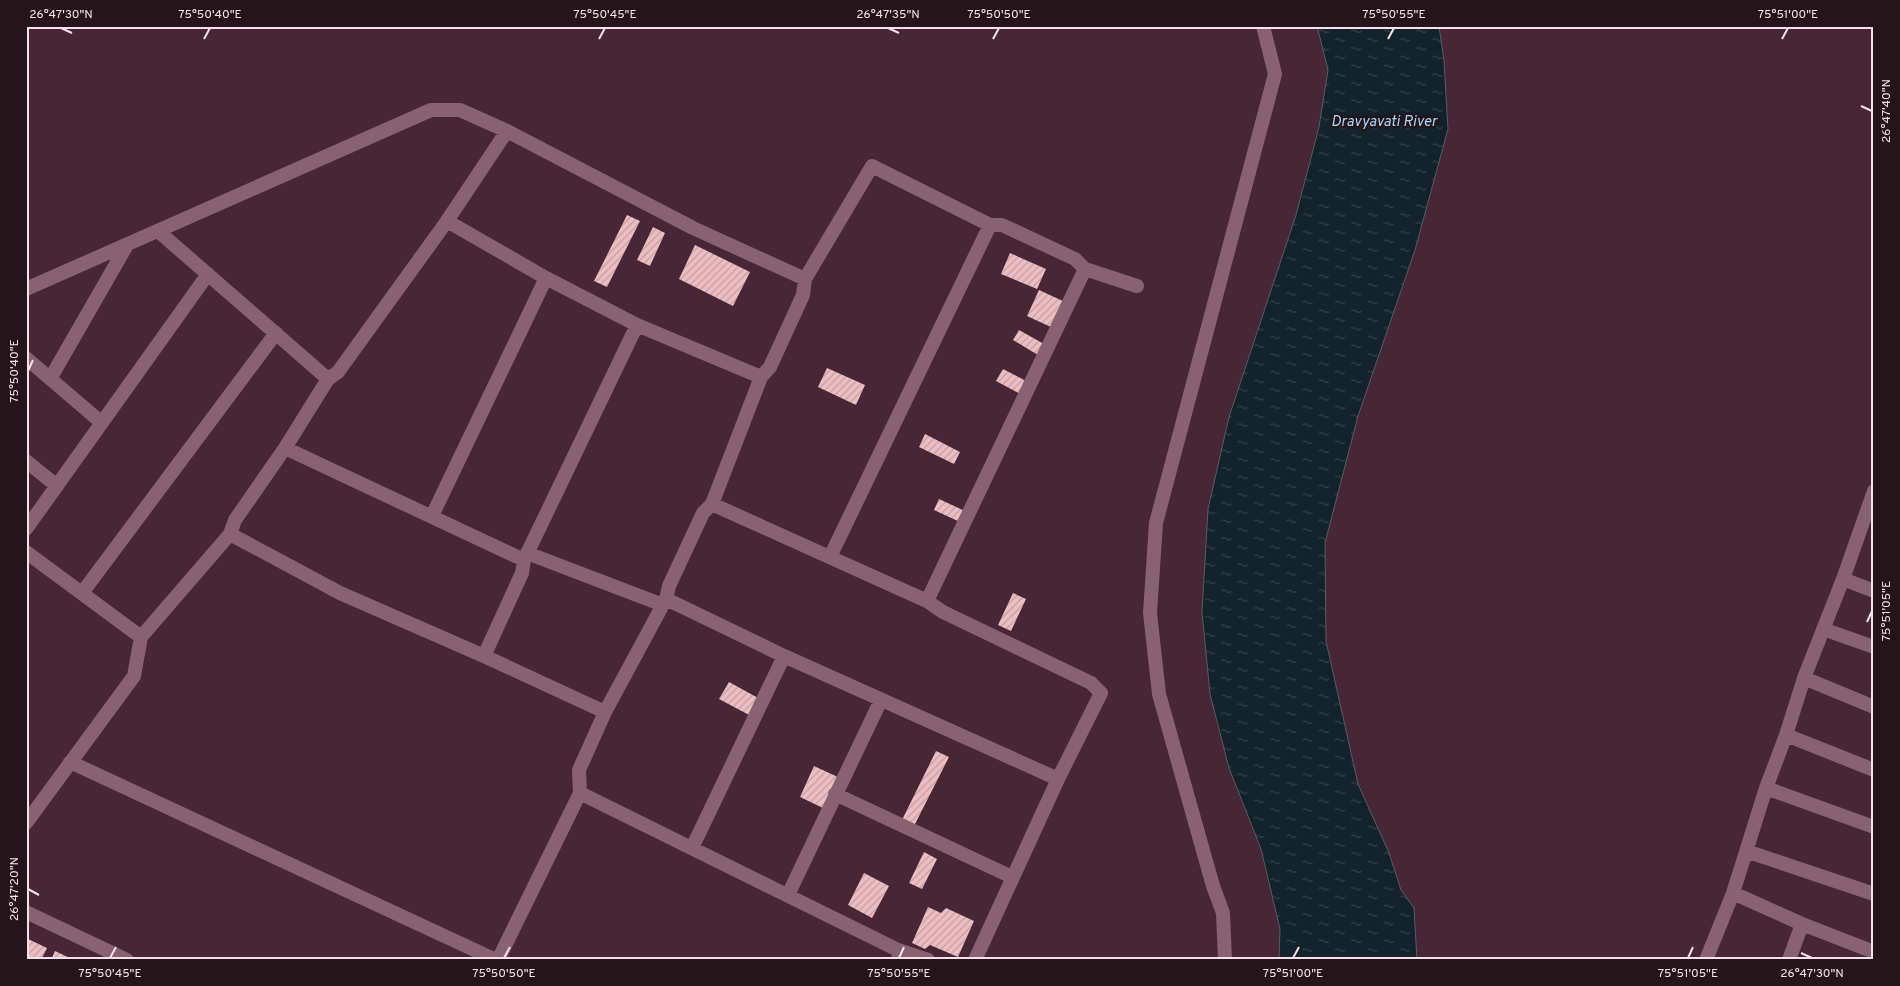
<svg xmlns="http://www.w3.org/2000/svg" width="1900" height="986" viewBox="0 0 1900 986" font-family="Overpass,sans-serif">
	<defs>
		<pattern id="water-ripples" width="26" height="14" patternUnits="userSpaceOnUse" patternTransform="scale(1.25)"><rect width="26" height="14" fill="#13232c"/><path d="M2 4q2-2 4 0t4 0M15 11q2-2 4 0t4 0" fill="none" stroke="#36434b"/></pattern>
		<pattern id="building-hatch" width="6" height="6" patternUnits="userSpaceOnUse" patternTransform="scale(1.25)"><rect width="6" height="6" fill="#ecbec1"/><path d="M-1 1l2-2M0 6l6-6M5 7l2-2" fill="none" stroke="#c49fa2"/></pattern>
	</defs>
	<rect width="100%" height="100%" fill="#472735"/>
	<!-- water -->
	<path fill="url(#water-ripples)" stroke="#575c65" d="M1317,26h122l5,35 4,68 -33,121 -57,166 -33,127 1,98 32,143 31,69 12,37 13,18 3,52h-138l1,-31 -19,-80 -32,-81 -19,-74 -8,-82 6,-103 21,-92 67,-202 23,-88 9,-57z"/>
	<!-- building -->
	<path fill="url(#building-hatch)" d="M627,215l13,6 -33,66 -13,-6z
		M653,227l12,6 -15,33 -13,-6z
		M695,245l55,27 -17,34 -54,-27z
		M1010,253l36,16 -9,20 -36,-15z
		M1039,290l26,12 -12,26 -26,-12z
		M1019,330l25,14 -6,11 -25,-15z
		M827,368l38,17 -9,20 -38,-18z
		M1003,369l25,13 -6,13 -26,-14z
		M925,434l35,18 -6,12 -35,-17z
		M939,499l26,12 -5,11 -26,-12z
		M1013,593l13,6 -15,32 -13,-6z
		M729,682l31,17 -9,17 -32,-17z
		M936,751l13,6 -35,69 -12,-6z
		M814,766l26,12 -15,31 -25,-12z
		M924,852l13,7 -15,30 -13,-6z
		M864,873l25,13 -17,32 -24,-13z
		M928,907l13,6 5,-5 28,13 -16,36 -28,-12 -5,4 -13,-6z
		M26,938l21,10 -6,12h-15z
		M55,951l19,9h-23z"/>
	<g fill="none" stroke-linecap="round" stroke-linejoin="round">
		<!-- minor -->
		<path stroke="#886271" stroke-width="14" d="M447,221l99,57 91,47 124,52
			M158,231l170,148
			M26,289l405,-179h29l47,21 186,97 112,51
			M26,358l76,65
			M50,379l77,-134
			M285,448l239,112
			M26,461l31,25
			M712,504l215,97 16,11 148,71 10,10 -43,86 -83,181
			M432,516l114,-238
			M26,529l182,-255
			M230,534l110,59 144,63 121,56
			M26,552l115,85
			M527,553l136,52
			M830,557l160,-332
			M1843,579l31,12
			M82,593l194,-260
			M666,599l3,-13 34,-73 9,-9 49,-127 9,-10 33,-72 2,-16 67,-113 118,59h12l73,34 10,10 52,17
			M927,601l158,-332
			M1823,629l51,18
			M484,656l38,-83 2,-13 113,-235
			M1804,678l70,29
			M1786,735l88,35
			M70,762l426,198
			M1766,788l108,39
			M580,793l318,157 1,10
			M835,794l177,83
			M26,823l108,-147 7,-39 89,-103 5,-14 50,-72 43,-69 10,-7 109,-151 60,-90
			M692,848l92,-192
			M1746,851l128,43
			M1733,893l69,31 72,28
			M788,895l93,-195
			M26,912l101,48
			M898,950l30,10
			M498,960l82,-167 -1,-23 26,-58 61,-113 118,57 274,123
			M1225,960l-2,-47 -10,-27 -54,-192 -9,-81 6,-90 119,-449 -12,-48
			M1706,960l27,-67 33,-105 20,-53 18,-57 39,-99 31,-88
			M1789,960l13,-36"/>
	</g>
	<!-- ticks -->
	<path fill="none" stroke="#f6e0e9" stroke-width="2" d="M61,28l11,5M888,28l11,5M204,39l6,-11M599,39l6,-11M993,39l6,-11M1388,39l6,-11M1782,39l6,-11M1861,106l11,5M28,371l5,-11M1867,622l5,-11M28,889l11,6M1801,953l11,5M110,958l6,-11M504,958l6,-11M899,958l5,-11M1293,958l6,-11M1688,958l5,-11"/>
	<g text-anchor="middle" dominant-baseline="central" stroke-width="5" stroke-linejoin="round" paint-order="stroke">
		<!-- water labels -->
		<g font-size="15" font-style="italic" fill="#a3d8f6" stroke="#24151b">
			<text x="1384" y="122">Dravyavati River</text>
		</g>
	</g>
	<!-- border -->
	<rect width="1900" height="986" fill="none" stroke="#24151b" stroke-width="55"/>
	<rect x="28" y="28" width="1844" height="930" fill="none" stroke="#f6e0e9" stroke-width="2"/>
	<g font-size="12" text-anchor="middle" fill="#f6e0e9">
		<text x="61" y="18">26°47'30"N</text>
		<text x="210" y="18">75°50'40"E</text>
		<text x="605" y="18">75°50'45"E</text>
		<text x="888" y="18">26°47'35"N</text>
		<text x="999" y="18">75°50'50"E</text>
		<text x="1394" y="18">75°50'55"E</text>
		<text x="1788" y="18">75°51'00"E</text>
		<text transform="translate(1886 111) rotate(-90)" y="4">26°47'40"N</text>
		<text transform="translate(14 371) rotate(-90)" y="4">75°50'40"E</text>
		<text transform="translate(1886 611) rotate(-90)" y="4">75°51'05"E</text>
		<text transform="translate(14 889) rotate(-90)" y="4">26°47'20"N</text>
		<text x="110" y="977">75°50'45"E</text>
		<text x="504" y="977">75°50'50"E</text>
		<text x="899" y="977">75°50'55"E</text>
		<text x="1293" y="977">75°51'00"E</text>
		<text x="1688" y="977">75°51'05"E</text>
		<text x="1812" y="977">26°47'30"N</text>
	</g>
</svg>
